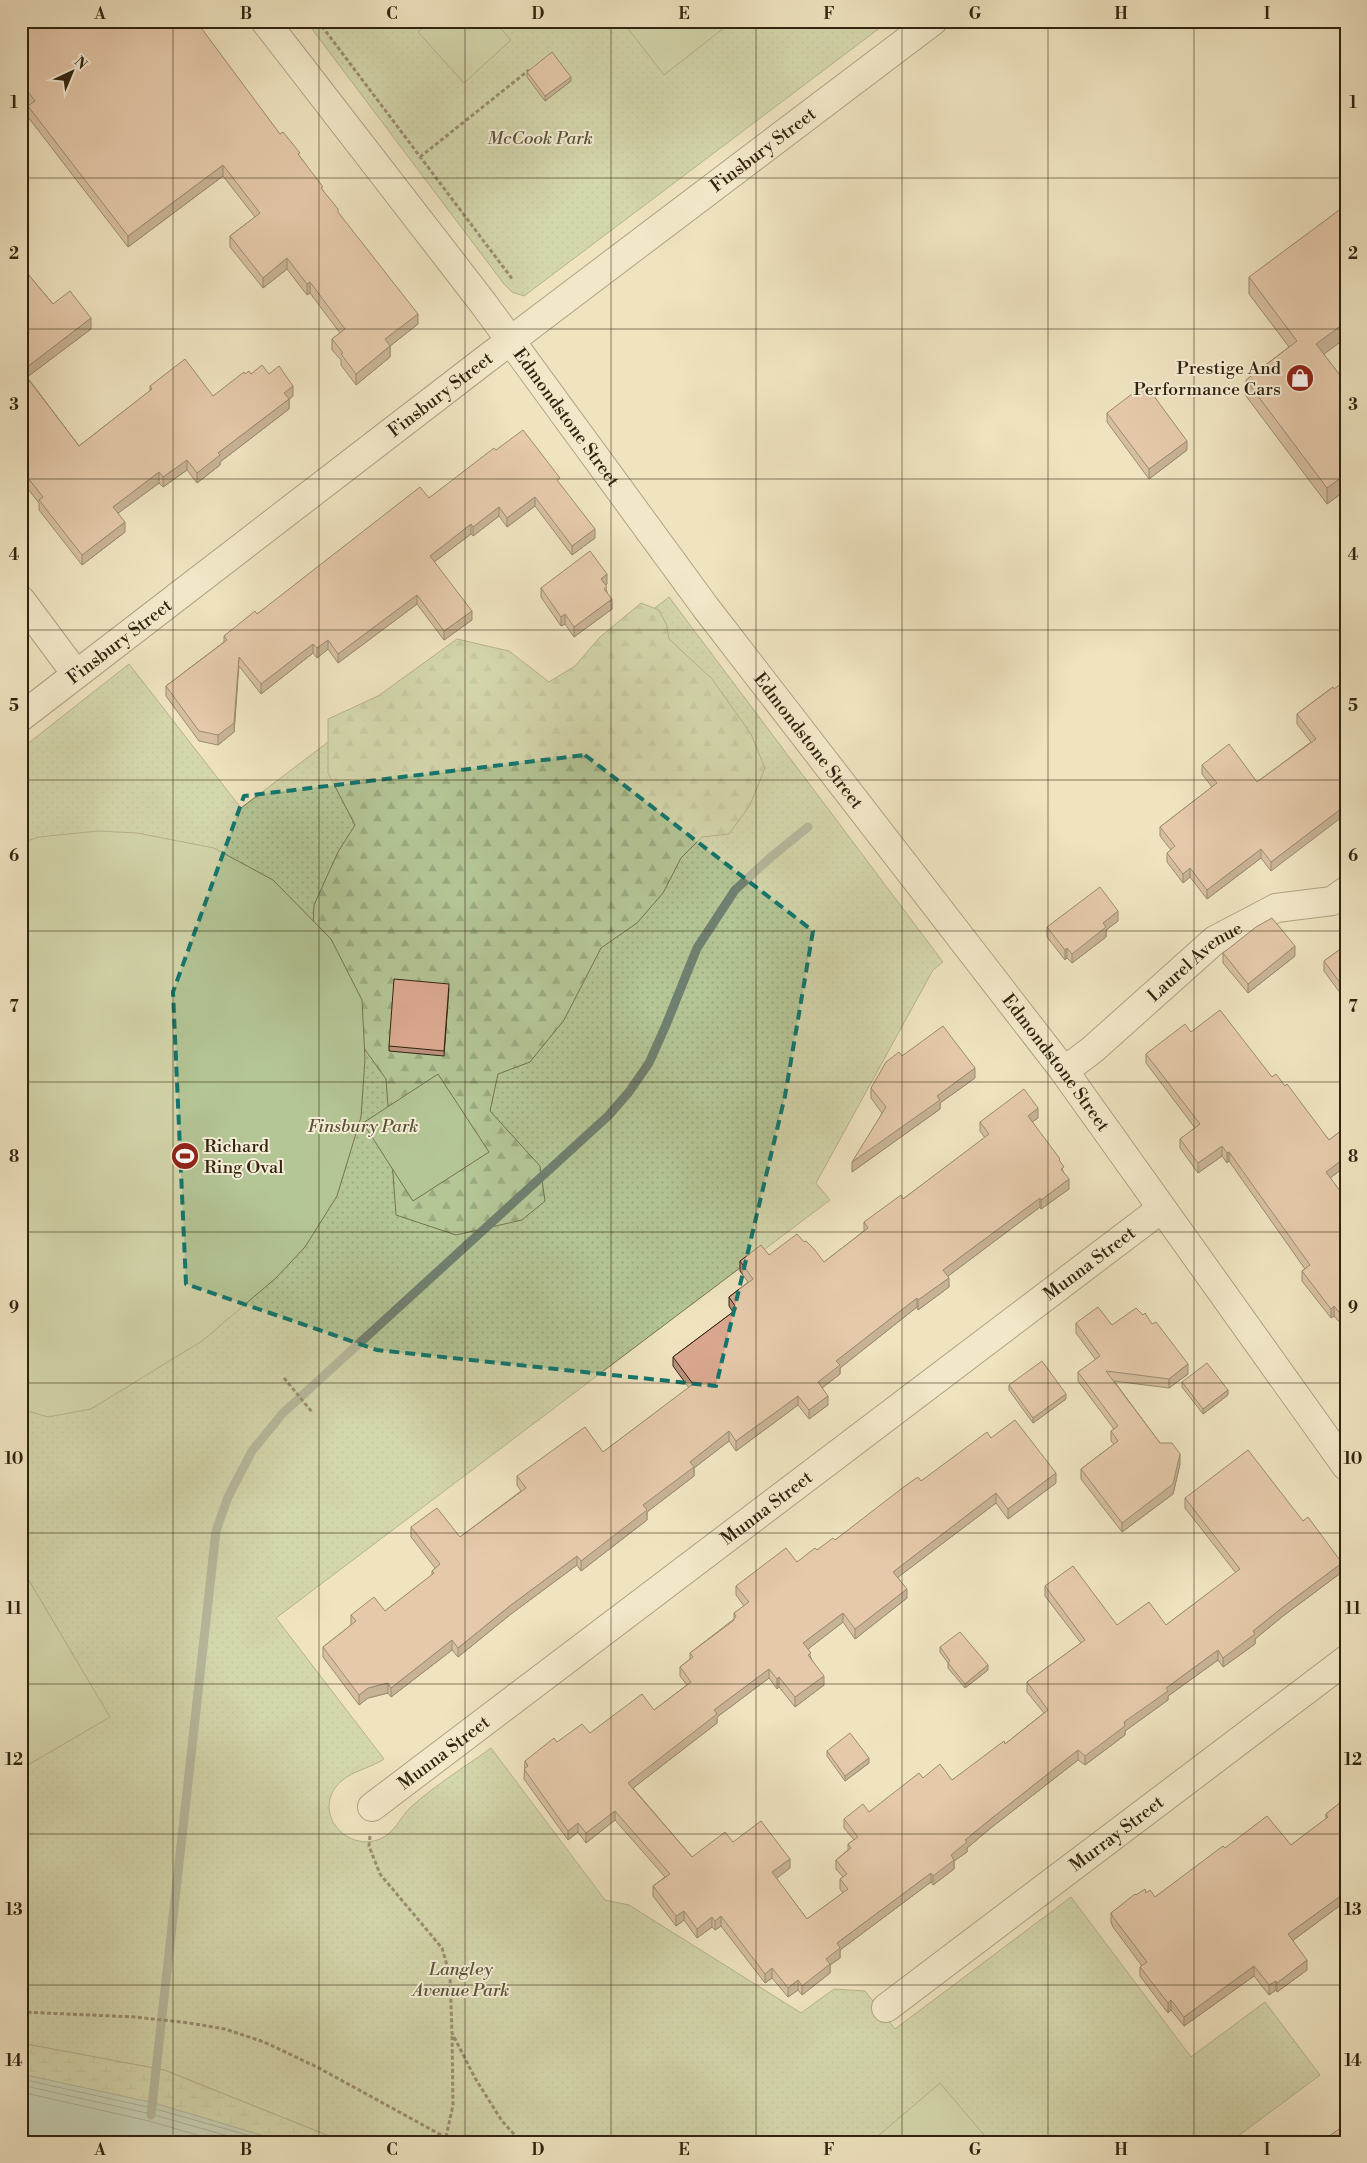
<svg xmlns="http://www.w3.org/2000/svg" width="1367" height="2163" viewBox="0 0 1367 2163" font-family="'Libre Bodoni',serif">
	<defs>
		<pattern id="green-dots" width="8" height="8" patternUnits="userSpaceOnUse" patternTransform="scale(1.25)"><rect width="8" height="8" fill="#b4c596"/><path d="M2 2h.1M6 6h.1" fill="none" stroke="#9ba980" stroke-width="1.8" stroke-linecap="round"/></pattern>
		<pattern id="forest-firs" width="22" height="20" patternUnits="userSpaceOnUse" patternTransform="scale(1.25)"><rect width="22" height="20" fill="#b4c596"/><path d="M5 1l3.5 6h-7zM16 11l3.5 6h-7z" fill="#9ba980"/></pattern>
		<pattern id="wetland-marsh" width="20" height="14" patternUnits="userSpaceOnUse" patternTransform="scale(1.25)"><rect width="20" height="14" fill="#b4c596"/><path d="M1 5h8M5 5V1M11 12h8M15 12V8" fill="none" stroke="#9ba980"/></pattern>
	</defs>
	<rect width="100%" height="100%" fill="#efe3c0"/>
	<filter id="stains"><feTurbulence type="fractalNoise" baseFrequency=".004" numOctaves="4"/><feColorMatrix values="0 0 0 0 .2 0 0 0 0 .09 0 0 0 0 .02 0 0 0 .5 -.17"/></filter>
	<radialGradient id="worn" r=".72"><stop offset=".6" stop-color="#630" stop-opacity="0"/><stop offset="1" stop-color="#630" stop-opacity=".3"/></radialGradient>
	<!-- green -->
	<path fill="url(#green-dots)" stroke="#737453" d="M306,21h583l-365,275 -12,-4 -8,-8z
		M669,597l274,365 -10,8 -117,213 14,17 -554,418 108,141c-16,11 -37,12 -49,29 -20,29 14,64 45,51 15,-6 20,-22 31,-32 24,-22 54,-40 80,-59l114,152 24,5 172,108 33,-24 31,2 30,38 176,-132 120,160 74,-55 55,73 -90,67h-886l-180,-72 -143,-27v-1294l108,-85 112,144 182,-138 56,73z"/>
	<!-- forest -->
	<path fill="url(#forest-firs)" stroke="#737453" d="M641,603l18,7 8,16 2,13 43,40 39,55 14,34 -15,37 -21,29 -27,3 -21,21 -18,35 -26,30 -36,25 -37,72 -34,42 -32,12 -8,37 50,55 5,35 -23,19 -66,15 -60,-20 -10,-136 -75,-105 3,-69 24,-53 17,-27 -27,-52v-54l50,-23 79,-57 52,12 40,31 26,-16 25,-29z"/>
	<!-- wetland -->
	<path fill="url(#wetland-marsh)" stroke="#737453" d="M21,2043l143,27 180,72h-60l-130,-39 -133,-29z"/>
	<!-- pitch -->
	<path fill="#b4c596" stroke="#737453" d="M430,21h64l17,19 -47,43 -46,-51z
		M622,21h111l-69,54z
		M98,831l39,2 77,15 59,32 58,59 31,61 3,59 -4,58 -24,79 -32,51 -29,31 -74,63 -111,68 -43,8 -27,-8v-566l18,-6z
		M438,1074l51,78 -76,49 -50,-78z
		M21,1567l89,150 -89,52z
		M940,2083l50,59h-119z"/>
	<!-- water -->
	<path fill="#9abeb0" stroke="#708070" d="M21,2074l133,29 130,39h-263z"/>
	<g fill="none" stroke-linecap="round" stroke-linejoin="round">
		<!-- shore -->
		<path stroke="#667160" stroke-width="1" d="M21,2079l131,29 120,34
			M21,2085l130,29 98,28
			M21,2092l128,29 72,21"/>
		<!-- stream -->
		<path stroke="#708070" stroke-width="9" d="M151,2115l65,-584 12,-34 24,-46 31,-38 325,-297 21,-24 20,-29 17,-38 31,-77 38,-58 36,-33 37,-30"/>
		<defs>
			<g id="minor">
				<path id="s1" d="M265,21l218,282 223,305 358,463 282,395"/>
				<path d="M21,600l55,74"/>
				<path id="s2" d="M21,717l460,-354 452,-342"/>
				<path id="s3" d="M1064,1071l28,-21 123,-110 61,-32 56,-7 14,-10"/>
				<path id="s4" d="M372,1807l789,-598"/>
				<path id="s5" d="M886,2008l460,-348"/>
			</g>
		</defs>
		<!-- minor casing -->
		<use href="#minor" stroke="#61543c" stroke-width="30"/>
		<!-- path -->
		<path stroke="#322410" stroke-width="3" stroke-dasharray="4 2.5" stroke-linecap="butt" d="M318,21l195,259
			M420,157l109,-87
			M284,1378l28,34
			M370,1836l-1,10 11,28 62,74 8,28 2,57 23,45 27,43 19,21
			M21,2012l115,5 53,6 36,6 39,13 53,25 137,75
			M446,2137l7,-32 -1,-71"/>
		<!-- minor -->
		<use href="#minor" stroke="#f5edd6" stroke-width="28"/>
	</g>
	<!-- wall -->
	<path fill="#bb907c" stroke="#322410" d="M21,21l259,113 20,23 38,56 80,111 -28,22v11l-34,28 -15,-20v-5l-9,-10v-11l8,-6 -30,-40 -3,2 -20,-26 -24,19 -33,-41v-11l25,-19 -32,-41 -95,71 -100,-130v-11l1,-1 -8,-11z
		M527,72l44,9 -26,20 -18,-24z
		M21,266l32,38 38,25 -64,48 52,69 71,-55v-5l63,10 32,-22h24l24,22 -4,3v10l-69,53v3l-23,18 -10,-13 -24,17 -4,-4 -41,30 7,19 -43,33 -43,-55v-7l-18,-23z
		M1249,277l75,78 22,28v107l-19,14 -81,-108v-16l43,-33 -40,-53z
		M1107,413l80,37 -38,29 -42,-57z
		M496,450l64,34 35,54 -23,17 -37,-49 -28,21 -8,-11 -26,20 -2,-2 -37,28 38,58 -28,20 -27,-36 -79,59 -10,-14 -11,9 -4,-5 -52,41 -22,-28 -5,66 -16,13 -19,-4 -33,-45v-10l58,-44v-6l205,-138z
		M607,584l-2,1 7,24 -38,28 -9,-13 -4,2 -20,-29v-9z
		M1333,687l-62,184 -10,-13 -54,41 -17,-22 -7,6 -16,-21v-9l4,-3 -11,-14v-9l52,-40 -10,-13v-9l55,17 54,-40 -14,-18v-10z
		M1118,921l-12,9v7l-34,26 -5,-5 -2,2 -18,-23v-10z
		M1346,945v56l-22,-30v-10z
		M1223,953l72,3 -47,37 -25,-30z
		M449,988l-5,68 -55,-5v-5z
		M1191,1032l81,45 13,9 44,54 17,-13v39l-16,12 16,21v131l-12,-14 -3,2 -29,-37v-10l3,-2 -76,-108 -2,2 -5,-7 -24,17 -18,-25v-9l15,-11 -49,-65v-9z
		M902,1056l73,22 -35,25v6l-88,63 30,-59 -11,-15v-10z
		M1038,1118l-6,4 28,40 9,27 -28,20 -1,-2 -92,69 1,11 -31,23 -1,-3 -77,61v6l-18,14 6,17 -19,14 -11,-14 -62,46 -7,-10 -35,27v8l-47,36v8l-66,51 -4,-6 -66,49 -53,43 -6,-7 -61,47 -3,-4 -20,5 -9,7 -36,-48v-10l28,-22v-10l34,-4 47,-36v-4l3,-3 -24,-31v-10l49,10 61,-46 -4,-6v-9l86,-24 86,-64 -16,-22v-9l60,-45 -4,-6v-9l19,-15 -8,-11v-10l29,-6 35,-13 20,20 40,-31v-9l39,-23 82,-61 -5,-7v-9z
		M1076,1323l36,2 76,49 -19,14 -55,-7 46,62 20,21 -7,30 -51,38 -41,-53v-10l33,-25 -3,-3v-10l3,-2 -36,-48v-9l18,-12 -20,-27z
		M1182,1382l46,13 -25,19 -21,-27z
		M1009,1385l57,14 -33,24 -24,-33z
		M991,1438l65,45 -48,36 -12,-16 -98,74 9,21 -52,41 -12,-17 -35,27 3,9 13,27 -29,22 -16,-20 -2,2 -8,-11 -52,39v6l-84,65 59,69 41,-15 57,26 -14,10 31,41 36,-26 -3,-4v-10l3,-2 -7,-8v-9l12,-10v-6l6,-4 -10,-12v-9l25,-7 54,-34 29,2 53,-36 39,-31 -17,-21v-10l54,-39 -36,-47v-10l72,39h49l70,-52 -51,-65v-10l157,74 -59,44 -28,23v5l-32,23 -5,-7 -50,36v4l-43,31v4l-40,30 -7,-5 -86,67 -25,21v4l-13,9v8l-21,16 -2,-3 -91,68v8l-10,7v8l-28,22 -4,-5 -10,7 -16,-19 -7,5 -44,-57 -6,4 -3,-3 -15,11 -13,-18 -8,6 -23,-30v-10l12,-9 -50,-57 -29,23 -8,-11 -10,8 -44,-61 1,-18 32,-19 33,-9 64,-23 33,-25 -7,-9v-9l10,-8v-6l44,-34v-6l10,-7 -8,-11v-9l61,-24 38,-22 86,-59z
		M940,1647l48,23 -23,18 -17,-20v-5l-8,-11z
		M827,1751l42,12 -24,18 -18,-25z
		M1346,1798v111l-4,-5 -50,37 15,29 -30,22 -1,-2 -7,5 -15,-19 -70,50 -13,-16 -3,3 -28,-37v-9l2,-1 -29,-39 -2,-5v-9l25,-18 10,-2 9,4 70,-49 66,-3 35,-26v-5z"/>
	<!-- shaded-wall -->
	<path fill="#997665" stroke="#322410" d="M571,77v4l-26,20v-5z
		M223,165v11l-95,71v-11z
		M287,258v11l-24,19v-10z
		M310,282v11l-3,2v-11z
		M1346,309v29l-30,22v-16l24,-31z
		M418,314v10l-33,26v-11z
		M91,318v11l-69,52v-10z
		M390,346v11l-34,28v-11z
		M293,386v10l-9,7v-10z
		M289,399v10l-69,53v3l-23,18v-10l21,-20z
		M1187,441v9l-38,29v-10z
		M187,460v10l-24,17v-10z
		M159,472v11l-46,34v-10z
		M1346,474v16l-19,14v-16z
		M535,497v9l-28,21v-9z
		M499,507v9l-26,20v-9z
		M125,522v10l-43,33v-10z
		M471,524v10l-41,31v-9z
		M595,529v9l-23,17v-9z
		M607,574v10l-6,4v-9z
		M417,595v9l-79,59v-9z
		M612,599v10l-38,28v-10z
		M472,611v9l-28,20v-9z
		M565,614v10l-4,2v-9z
		M328,640v9l-11,9v-10z
		M313,644v9l-52,41v-10z
		M239,657l-5,75 -16,13v-10z
		M1346,805v9l-75,57v-9z
		M1261,849v9l-54,41v-9z
		M1190,868v9l-7,6v-9z
		M1118,911v10l-12,9v7l-34,26v-9l31,-31z
		M1295,946v10l-47,37v-9z
		M1067,948v10l-2,2v-10z
		M975,1068v10l-35,25v6l-88,63v-10l85,-66z
		M1038,1108v10l-10,7v-9z
		M1222,1146v10l-24,17v-10z
		M1229,1152v9l-2,2v-10z
		M1346,1157v9l-20,15v-9z
		M1069,1179v10l-28,20v-9z
		M1040,1198v9l-97,73v-10z
		M949,1278v9l-31,23v-10z
		M917,1298v9l-77,61v6l-22,17v-9l18,-21z
		M1334,1306v10l-3,2v-9z
		M1188,1364v10l-19,14v-9z
		M1228,1390v5l-25,19v-5z
		M1066,1394v5l-33,24v-5z
		M798,1396v9l-62,46v-10z
		M828,1396v9l-19,14v-9z
		M729,1431v10l-35,27v8l-47,36v8l-66,51v-10l62,-56 47,-43z
		M1180,1454v10l-7,30 -51,38v-9z
		M1056,1473v10l-48,36v-10z
		M996,1493v10l-103,78v-9z
		M577,1556v9l-66,49 -53,43v-9l53,-43z
		M1342,1563v9l-59,44 -28,23v5l-32,23v-9l30,-27 30,-24z
		M907,1589v9l-52,41v-10z
		M843,1613v9l-40,31v-10z
		M452,1640v10l-61,47v-9z
		M1218,1650v10l-50,36v4l-43,31v4l-40,30v-9l39,-34 42,-34z
		M988,1665v5l-23,18v-4z
		M769,1669v9l-52,39v6l-89,69v-9l86,-73z
		M824,1676v9l-29,22v-10z
		M779,1677v10l-2,2v-10z
		M388,1683v10l-20,5 -9,7v-10l9,-7z
		M1078,1750v10l-86,67 -25,21v4l-13,9v8l-21,16v-9l18,-21 14,-15 27,-22z
		M869,1758v5l-24,18v-5z
		M615,1811v9l-29,23v-10z
		M578,1823v9l-10,8v-9z
		M790,1859v9l-18,14v-10z
		M931,1873v9l-91,68v8l-10,7v8l-28,22v-9l24,-27 11,-16z
		M1342,1895v9l-54,40v-10z
		M684,1911v9l-8,6v-10z
		M721,1916v10l-6,4v-9z
		M712,1917v10l-15,11v-9z
		M1307,1960v10l-30,22v-9z
		M1254,1966v10l-70,50v-9z
		M772,1968v10l-7,5v-9z
		M798,1980v10l-10,7v-9z
		M1276,1981v9l-7,5v-10z
		M1171,2000v10l-3,3v-10z"/>
	<!-- building -->
	<path fill="#daa890" stroke="#322410" d="M21,21h175l84,113 3,-2 17,21 -2,1 25,33 -2,1 17,21v3l80,102 -33,25 5,7 -34,28 -15,-20 2,-1 -11,-14 13,-10 -35,-47 -3,2 -20,-26 -24,20 -33,-42 30,-23 -37,-48 -95,71 -100,-130 7,-5 -14,-18z
		M552,52l19,25 -26,19 -18,-24z
		M1346,205v104l-6,4 6,9 -30,22 30,39v91l-19,14 -81,-108 51,-39 -48,-64z
		M21,266l32,38 17,-13 21,27 -69,53 57,75 73,-57 -2,-3 35,-27 28,37 31,-24 1,2 4,-3 2,3 11,-9 7,9 10,-8 14,20 -9,7 5,6 -71,54 2,2 -23,18 -10,-13 -24,17 -4,-5 -46,35 12,15 -43,33 -43,-55 4,-3 -22,-28z
		M1145,384l42,57 -38,28 -42,-56z
		M523,430l37,48 -3,2 38,49 -23,17 -37,-49 -28,21 -8,-11 -26,20 -2,-3 -41,32 42,55 -28,20 -27,-36 -79,59 -10,-14 -11,8 -4,-4 -52,40 -22,-27 -5,66 -16,12 -19,-4 -33,-45 61,-46 -3,-4 31,-25 2,3 163,-127 9,11 65,-50 2,2z
		M590,551l17,23 -6,5 6,8 -3,2 8,10 -38,28 -9,-13 -4,3 -20,-29z
		M1345,681l1,2v122l-75,57 -10,-13 -54,41 -17,-22 -7,6 -16,-21 8,-7 -15,-19 57,-44 -15,-18 27,-21 28,38 59,-43 -19,-25 36,-27 1,2z
		M1100,887l18,24 -15,12 3,4 -34,27 -5,-6 -2,2 -18,-23z
		M1272,918l23,28 -47,38 -25,-31 33,-26z
		M1346,945v46l-22,-30z
		M394,979l55,5 -5,67 -55,-5z
		M1220,1010l52,67 4,-3 9,12 2,-2 42,56 17,-13v30l-20,15 20,27v122l-12,-15 -3,3 -29,-38 8,-6 -81,-113 -2,1 -5,-7 -24,17 -18,-24 20,-15 -54,-70 39,-30 6,8z
		M943,1026l32,42 -38,28 3,4 -88,62 34,-55 -15,-19 15,-26 13,-10 3,4z
		M1024,1089l14,19 -10,8 32,43 -1,1 5,7 -3,2 8,10 -28,21 -1,-2 -97,72 6,8 -31,22 -1,-2 -81,63 4,4 -22,17 10,14 -19,14 -11,-14 -62,45 -7,-10 -39,31 4,5 -51,38 4,5 -66,51 -4,-5 -66,49 -53,43 -6,-8 -61,48 -3,-5 -20,5 -9,7 -36,-48 33,-26 -5,-6 23,-18 11,14 49,-38 -2,-2 8,-7 -29,-37 26,-19 23,29 66,-49 -9,-12 68,-49 18,25 90,-68 -20,-27 64,-48 -8,-12 24,-18 -13,-18 21,-16 8,10 28,-21 7,8 2,-1 8,8 10,13 44,-34 -4,-6 37,-27 2,4 86,-65 -9,-12z
		M1098,1307l14,18 24,-17 7,7 2,-2 7,11 4,-2 32,42 -19,15 -63,-8 54,72h12l8,11 -7,30 -51,39 -41,-54 37,-28 -7,-10 7,-5 -40,-54 22,-16 -24,-33z
		M1042,1361l24,33 -33,24 -24,-33z
		M1207,1363l21,27 -25,19 -21,-27z
		M1015,1420l41,53 -48,36 -12,-16 -103,79 14,17 -52,40 -12,-16 -40,30 8,10 -3,2 16,21 -29,21 -16,-20 -2,2 -8,-10 -55,41 3,4 -89,69 64,74 33,-25 8,10 28,-21 29,38 -18,13 35,47 41,-30 -8,-10 7,-5 -11,-14 15,-12 -3,-4 10,-7 -14,-18 19,-15 6,8 50,-39 4,5 17,-14 12,16 52,-39 1,3 43,-34 -21,-28 58,-42 -40,-54 28,-20 44,59 32,-23 17,23 74,-56 -55,-71 63,-48 55,71 5,-4 34,46 -59,44 -30,24 2,3 -32,24 -5,-8 -52,38 2,3 -44,31 1,4 -40,30 -7,-6 -86,68 -27,22 2,2 -16,13 3,5 -21,16 -2,-3 -94,70 3,5 -14,11 4,5 -28,22 -4,-6 -10,8 -16,-20 -7,6 -44,-58 -6,5 -3,-4 -15,12 -13,-18 -8,5 -23,-30 17,-12 -55,-63 -29,22 -8,-10 -10,8 -44,-62 4,-3 -3,-5 29,-23 3,4 25,-18 8,9 52,-39 12,16 37,-28 -11,-15 13,-10 -3,-4 43,-32 3,-5 -2,-3 15,-11 -13,-16 50,-38 11,14 18,-14 2,2 16,-12 2,2 70,-54 13,-9 3,4 66,-49 4,6z
		M960,1632l28,33 -23,19 -17,-21 2,-2 -10,-14z
		M850,1733l19,25 -24,18 -18,-25z
		M1346,1798v101l-4,-4 -54,39 19,26 -30,23 -1,-2 -7,4 -15,-19 -70,51 -13,-17 -3,3 -28,-36 7,-5 -34,-45 -2,-4 24,-19 1,1 9,-6 1,4 4,-3 5,7 68,-51 2,2 42,-32 24,29 37,-28 -2,-3z
		M1346,2124v18h-25z"/>
	<!-- marked area -->
	<path d="M0 0H1367V2163H0ZM585,755l228,176 -28,165 -69,290 -339,-36 -191,-66 -13,-292 71,-196z" fill="#efe3c0" fill-opacity=".55" fill-rule="evenodd"/>
	<path fill="none" stroke="#0f766e" stroke-width="4" stroke-dasharray="10 6" stroke-linejoin="round" d="M585,755l228,176 -28,165 -69,290 -339,-36 -191,-66 -13,-292 71,-196z"/>
	<!-- grid -->
	<path fill="none" stroke="#322410" stroke-width="1" stroke-opacity="0.55" d="M173,21v2121M319,21v2121M465,21v2121M611,21v2121M756,21v2121M902,21v2121M1048,21v2121M1194,21v2121M21,178h1325M21,329h1325M21,479h1325M21,630h1325M21,780h1325M21,931h1325M21,1082h1325M21,1232h1325M21,1383h1325M21,1533h1325M21,1684h1325M21,1834h1325M21,1985h1325"/>
	<!-- icons -->
	<defs>
		<symbol id="shop-disc" viewBox="-11 -11 22 22"><circle r="9.5" fill="#8f2418" stroke="#f5edd6"/><path d="M-5-2.5h2.3a2.7 3.5 0 0 1 5.4 0H5L5.5 6h-11ZM-1.5-2.5h3a1.5 2.3 0 0 0-3 0Z" fill="#fff"/></symbol>
		<symbol id="stadium-disc" viewBox="-11 -11 22 22"><circle r="9.5" fill="#8f2418" stroke="#f5edd6"/><path d="M0-5a6.5 5 0 1 0 0 10a6.5 5 0 1 0 0-10ZM-3.5-1.8h7v3.6h-7Z" fill="#fff"/></symbol>
	</defs>
	<g fill-rule="evenodd">
		<use href="#shop-disc" x="1284" y="362" width="32" height="32"/>
		<use href="#stadium-disc" x="169" y="1140" width="32" height="32"/>
	</g>
	<g text-anchor="middle" dominant-baseline="central" stroke-width="4" stroke-linejoin="round" paint-order="stroke">
		<!-- park labels -->
		<g font-size="18" font-style="italic" fill="#595438" stroke="#f5edd6">
			<text x="540" y="138">McCook Park</text>
			<text x="363" y="1126">Finsbury Park</text>
			<text x="461" y="1969">Langley<tspan x="461" dy="21">Avenue Park</tspan></text>
		</g>
		<!-- street labels -->
		<g font-size="18" fill="#322410" stroke="#f5edd6">
			<text stroke="none"><textPath href="#s2" startOffset="934">Finsbury Street</textPath></text>
			<text stroke="none"><textPath href="#s2" startOffset="529">Finsbury Street</textPath></text>
			<text stroke="none"><textPath href="#s1" startOffset="498">Edmondstone Street</textPath></text>
			<text stroke="none"><textPath href="#s2" startOffset="124">Finsbury Street</textPath></text>
			<text stroke="none"><textPath href="#s1" startOffset="902">Edmondstone Street</textPath></text>
			<text stroke="none"><textPath href="#s3" startOffset="171">Laurel Avenue</textPath></text>
			<text stroke="none"><textPath href="#s1" startOffset="1308">Edmondstone Street</textPath></text>
			<text stroke="none"><textPath href="#s4" startOffset="900">Munna Street</textPath></text>
			<text stroke="none"><textPath href="#s4" startOffset="495">Munna Street</textPath></text>
			<text stroke="none"><textPath href="#s4" startOffset="90">Munna Street</textPath></text>
			<text stroke="none"><textPath href="#s5" startOffset="289">Murray Street</textPath></text>
		</g>
		<!-- poi labels -->
		<g font-size="18" fill="#322410" stroke="#f5edd6" text-anchor="end">
			<text x="1281" y="368">Prestige And<tspan x="1281" dy="21">Performance Cars</tspan></text>
			<text x="204" y="1146" text-anchor="start">Richard<tspan x="204" dy="21">Ring Oval</tspan></text>
		</g>
	</g>
	<!-- margin -->
	<rect width="1367" height="2163" fill="none" stroke="#efe3c0" stroke-width="55"/>
	<!-- north arrow -->
	<g transform="translate(72 72) rotate(44)" stroke="#f5edd6" stroke-width="4" paint-order="stroke">
	<path d="M0-4L9 19L0 12L-9 19Z" fill="#322410"/>
	<text y="-8" font-size="14" font-weight="bold" text-anchor="middle" fill="#322410">N</text>
	</g>
	<rect x="28" y="28" width="1312" height="2108" fill="none" stroke="#322410" stroke-width="2"/>
	<g font-size="16" text-anchor="middle" font-weight="bold" fill="#322410">
		<text x="100" y="19">A</text>
		<text x="246" y="19">B</text>
		<text x="392" y="19">C</text>
		<text x="538" y="19">D</text>
		<text x="684" y="19">E</text>
		<text x="829" y="19">F</text>
		<text x="975" y="19">G</text>
		<text x="1121" y="19">H</text>
		<text x="1267" y="19">I</text>
		<text x="14" y="108">1</text>
		<text x="1353" y="108">1</text>
		<text x="14" y="259">2</text>
		<text x="1353" y="259">2</text>
		<text x="14" y="410">3</text>
		<text x="1353" y="410">3</text>
		<text x="14" y="560">4</text>
		<text x="1353" y="560">4</text>
		<text x="14" y="711">5</text>
		<text x="1353" y="711">5</text>
		<text x="14" y="861">6</text>
		<text x="1353" y="861">6</text>
		<text x="14" y="1012">7</text>
		<text x="1353" y="1012">7</text>
		<text x="14" y="1162">8</text>
		<text x="1353" y="1162">8</text>
		<text x="14" y="1313">9</text>
		<text x="1353" y="1313">9</text>
		<text x="14" y="1464">10</text>
		<text x="1353" y="1464">10</text>
		<text x="14" y="1614">11</text>
		<text x="1353" y="1614">11</text>
		<text x="14" y="1765">12</text>
		<text x="1353" y="1765">12</text>
		<text x="14" y="1915">13</text>
		<text x="1353" y="1915">13</text>
		<text x="14" y="2066">14</text>
		<text x="1353" y="2066">14</text>
		<text x="100" y="2155">A</text>
		<text x="246" y="2155">B</text>
		<text x="392" y="2155">C</text>
		<text x="538" y="2155">D</text>
		<text x="684" y="2155">E</text>
		<text x="829" y="2155">F</text>
		<text x="975" y="2155">G</text>
		<text x="1121" y="2155">H</text>
		<text x="1267" y="2155">I</text>
	</g>
	<rect width="100%" height="100%" filter="url(#stains)"/>
	<rect width="100%" height="100%" fill="url(#worn)"/>
</svg>
